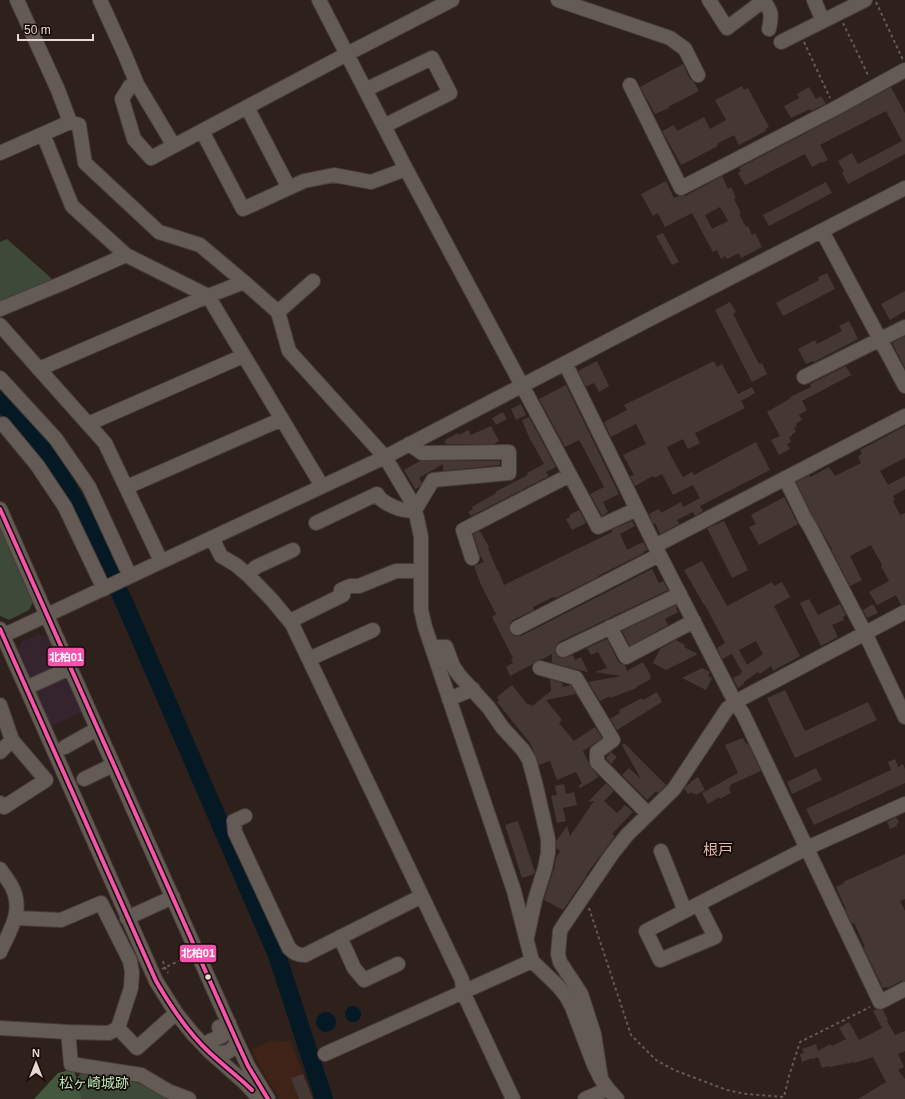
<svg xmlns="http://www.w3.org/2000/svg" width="905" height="1099" viewBox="0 0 905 1099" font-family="Arial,'Noto Sans JP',sans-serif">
	<rect width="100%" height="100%" fill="#2e201a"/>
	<!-- built -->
	<path fill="#402317" d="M274,1040l11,2 5,-2 22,59h-32l-19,-30 -10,-20z"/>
	<!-- industrial -->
	<path fill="#35242d" d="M39,634l13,5 32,72 -35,17 -32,-73 5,-14z"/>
	<!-- green -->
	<path fill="#3d4a39" d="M7,239l44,39 -1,5 -50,21v-62z
		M0,522l34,78 -5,10 -20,10 -9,-4z
		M90,1065l90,34h-126z"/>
	<!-- forest -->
	<path fill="#44583f" d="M74,1069l7,30h-47l24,-26z"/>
	<!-- water -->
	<path fill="#041923" d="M345 1014a8 8 0 1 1 16 0a8 8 0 1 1-16 0Z
		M316 1022a10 10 0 1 1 20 0a10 10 0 1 1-20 0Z"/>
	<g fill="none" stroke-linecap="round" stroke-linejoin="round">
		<!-- river -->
		<path stroke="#041923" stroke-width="18" d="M0,400l52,58 35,64 38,82 152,351 47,144"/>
	</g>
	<!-- building -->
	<path fill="#453834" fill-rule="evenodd" d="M683,64l7,15 4,3 5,9 -31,16 1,1 -14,6 -15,-27z
		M742,86l2,4 4,-2 21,39 -4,2 1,2 -27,14 -5,-10 -17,9 1,2 -37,19 -19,-34 12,-6 3,6 27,-14 6,12 16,-9 -11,-20z
		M809,87l7,12 5,-3 5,8 -15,7 -1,-2 -19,9 -7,-12 15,-8 -2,-4z
		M891,87l14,26v41l-57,30 -6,-11 2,-1 -6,-11 14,-8 6,11 44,-23 -16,-30 -66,34 8,15 -7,3v-1l-9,5 -7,-13 -60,31 -7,-12 3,-2 -2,-3 99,-52z
		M722,176l6,13 3,-2 5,11 -2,1 7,14 -2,1 7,13 2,-1 4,9 3,-2 7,14 -21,11 -2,-5 -12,6 -2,-3 -4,3 -4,-9 -4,2 -21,-39 -27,14 -7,-14 -5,3 -12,-22 25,-13 8,17 5,-2h6zM720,207l8,14 -16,8 -7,-14z
		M826,182l6,11 -63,33 -6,-11z
		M663,233l16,29 -7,3 -16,-29z
		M827,273l8,16 -52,27 -7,-13 43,-23 -1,-3z
		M905,291v20l-15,9 -9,-16z
		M730,302l6,10 -3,2 26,50 3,-1 5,11 -15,8 -37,-72z
		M849,321l9,18 -44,23 -1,-1 -7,3 -8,-15 17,-9 2,4 25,-13 -3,-5z
		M905,336v32l-13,-25z
		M597,361l12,25 -10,6 -5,-9 -8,4 -8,-16z
		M714,361l3,6 5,-3 16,30 14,-7 3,6 -14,8 4,7 -50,25 5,10 -12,6 -5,-10 -16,8 5,11 11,19 9,-5 2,3 62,-33 14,28 -70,36 3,5 -8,5 -2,-4 -16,8 2,4 -19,10 -5,-11 -2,1 -4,-10 10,-5 2,4 20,-11 2,5 17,-9 -7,-13 -20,10 -11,-21 -8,4 -1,-2 -18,10 -5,-10 4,-1 -11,-20 23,-11 -10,-20 -25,13 -7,-15 23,-12 -3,-5z
		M846,366l5,9 -49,26 5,9 -8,5 3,5 -6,3 1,3 -3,2 2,4 -4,2v2l-3,1 2,5 -4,2 3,5 -11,6 -8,-15 9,-4 -13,-24 24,-14 -1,-1 21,-10 -1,-3z
		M566,385l53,109 -16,8 5,10 -6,4 -12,-22 14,-7 -22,-42 -3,-5 -14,7 -26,-48z
		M521,404l5,11 -10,5 -5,-11z
		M503,412l4,7 -11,6 -4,-7z
		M529,417l27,50 -10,5 3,4 -78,40 -3,-4 5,-3 -1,-2 24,-14 -1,-1 33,-17 -1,-2 17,-9 -12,-22h-1l-9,-22z
		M491,426l8,15 -5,3h-48l-2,-3h2l-1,-1 13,-7 1,2 9,-5 3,5z
		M905,426v32l-25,13 8,14 17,-9v13l-12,7 2,4 -2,1 7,14 5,-2v91l-4,1 -5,-10 -19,10 -8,-13 20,-11 -8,-15 1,-1 -11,-20 -21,11 12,24 -12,6 -19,-37h1l-20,-34 -16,-33 13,-7 1,2 19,-10 6,9 26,-13 -3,-7 4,-2 -2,-4z
		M420,461h80v4l-57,6v-7l-24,14 3,5 -3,4 -4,2 -11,-19z
		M784,497l14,27 -39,21 -10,-18 7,-3 -5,-9z
		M579,510l7,13 -14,7 -6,-11 4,-2 -1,-2z
		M632,521l3,5 -15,8 7,16 16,-8 5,8 -5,2 1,1 -46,23v1l-42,21 -1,-1h-2l-20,10 1,3 -21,10 -3,3 -1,5 1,4 3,3 3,1h5l131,-67 7,14 4,-2 5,9 -109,52 -3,3 -1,5v3l3,4 5,1 10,-3 2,5 6,-3 7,15 -9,-2 -27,-7v-9l-9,5 -5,1 -5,4 -23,12 -4,-9 7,-4 -2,-4 2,-1 -21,-41 4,-3 -15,-29 -7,-19 10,-4 -4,-7 -7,-21 7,-3 9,16 -1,1 9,22h1l6,15 108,-53 -1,-2z
		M724,521l24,49 -16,8 -25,-50z
		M702,561l25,45 45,-24 2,4 8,-4 8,15 -16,9 26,50 -27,15 -2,-5 -11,8 -2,-2 -14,10v2l-6,4 -5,-10 8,-4 -1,-1 2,-1 -10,-18 -10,5 -5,-11 8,-5 -20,-38h-1l-20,-35zM756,641l7,13 -16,11 -8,-15z
		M809,599l9,16 22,-11 6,11 -3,2 1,3 -12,5 6,12 -17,9 -21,-43z
		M873,604l5,9 -11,5 -4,-8z
		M676,605l1,2 -1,1 2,4 -13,7 3,6 -38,21 -8,-15z
		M607,639l11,22 3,3 4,1 2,6 16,-9 8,14 -1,1 1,2 -15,8 1,1 -27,10v-2l-10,5 -12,-19 33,-6 -26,-4 12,-4 -9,-16 -7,3 -4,-7z
		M676,640l9,5 -1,2 14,7 -32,16 -13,-7 7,-14z
		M702,668l8,4 -2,4 4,2 -6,12 -24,-12z
		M550,679l12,4 1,4 8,-2 5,9 -30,6 16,20 -3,3 15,18 21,-14 7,11 -19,13 8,16 8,10 -19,11 -2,-1 4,-4 -6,-11 -19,8 -7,-19 -11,4 -9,-22 -33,-41 2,-2 -2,-3 15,-12 16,20 2,-1 2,2 19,-15z
		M785,690l20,41 63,-29 9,18 -82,38 -28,-60z
		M657,692l5,10 -45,28 -7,-11 10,-6 -1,-3 23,-12 1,2z
		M743,738l3,6 2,-1 13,28 -31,14 1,2 -2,1 2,5 -11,6 -1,-2 -11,7 -6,-11 36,-20 -13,-28z
		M624,743l42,42 -8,8 -2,-2 -9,9 -25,-25 7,-7 12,11 -19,-34z
		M611,752l6,5 -6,7 -5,-6z
		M895,759l3,8 5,-3 2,5v14l-91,42 -8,-16 85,-39 -3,-8z
		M816,768l6,12 -30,14 -5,-12z
		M698,777l7,13 -9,5 -1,-2 -2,1 -1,-2 -4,2 -4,-5 2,-3 5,-3 -1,-1z
		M606,783l8,8 -10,10 13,12 8,-8 8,7 -21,22 3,2 -29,39h1l-24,35 -19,-10 9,-29 2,-4h-1l2,-9 4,-7 -4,-3v-7l11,-15 3,10 24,-35 -6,1z
		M564,784l2,10 8,-2 3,13 -14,3 3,13 -9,2 -6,-27 6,-1 -2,-9z
		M896,817l3,6 -3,1 2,2 -8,3 -3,-7z
		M518,821l17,51 -1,2 -12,4 -17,-53z
		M905,854v45l-5,2 5,10v70h-4l-13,7 -1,-1 -4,1 -20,-41h2l-11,-24 -2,1 -7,-15h1l-10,-22 8,-4 -1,-1z
		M876,1009l3,1h4l5,10 -1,1 8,14 10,-4v20l-7,3 6,13 -6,3 7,9v20h-47l28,-17 -13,-25 -18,6 -1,-1 -24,5 -1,-1 -7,2 -4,-11 -5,2 -1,-1 -10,4 -2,-8 4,-1 -2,-4 14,-5 2,7 12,-7 2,2 14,-7 -7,-11 10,-6 10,18 23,-12 -9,-17z
		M303,1074l10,25h-14l-8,-21z"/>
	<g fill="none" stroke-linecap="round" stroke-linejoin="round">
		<defs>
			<path id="minor" d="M100,0l25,55 12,29 37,62
				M319,0l87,169 164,306 -107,55 9,28
				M558,0l112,38 15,11 13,26
				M709,0l18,28 36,-27
				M763,0c9,12 9,14 6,29
				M814,0l9,21
				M781,42l84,-42
				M137,84l-7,2 -8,13 12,40 17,19 196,-104 105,-54
				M630,85l51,103 153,-79 71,-39
				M365,90l67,-32 18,35 -66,33
				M247,107l42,81
				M70,122l9,3 6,38 74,69 41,13 44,37
				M202,131l41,78 61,-28 30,-6 37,7 35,-13
				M43,134l29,72 54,49 82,41 114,190
				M0,153l70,-31 -12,-32 -41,-90
				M822,231l83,155
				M313,281l-35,31 11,39 96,106 28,47 4,14 4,19v73l4,17 89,264 18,70 26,25 8,10 6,11 22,58 7,14
				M0,309l63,-26 63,-28
				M0,325l39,44 66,74 56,118
				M565,363l90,183 80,156 8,12 137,288 25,-13
				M39,369l169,-73 36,-14 34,30
				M804,377l101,-50
				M0,378l56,61 33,48 41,89
				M88,424l155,-68
				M0,425l3,-1 34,41 28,42 39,82
				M570,475l28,52 39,-18
				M785,478l20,41 5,8 55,106 40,84
				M127,487l155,-68
				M0,509l47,107 190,426 11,24 20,33
				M316,523l61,-29c5,10 28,19 38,16l18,-30 76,-7v-21l-87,1 -13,-9
				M212,538l9,18 15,9 12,10 24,25 20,24 170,356 1,12 50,107
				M655,546l250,-130
				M248,575l8,-8 37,-17
				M290,621l53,-26 -2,-5 9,-4h9l37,-15h25
				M610,627l16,30 68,-36
				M517,628l142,-73
				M0,629l156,352 20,32 17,21 17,18 34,30 16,17
				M0,637l385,-180 263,-137 257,-132
				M432,647h14l7,19 6,9 30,33 13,19 21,23 6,10 7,26 12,53v14l-3,15 -10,32 -8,37
				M563,650l117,-56
				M309,659l64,-29
				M540,668l36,10 37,62 -16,12v10l51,52
				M26,688l44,-20
				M449,699l24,-10
				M0,705l12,35 34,40 -42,27 -4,-4
				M65,747l32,-18
				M0,752l12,-12
				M84,779l29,-14
				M245,816l-11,5 1,11 54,116c5,5 8,7 16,7l117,-59
				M661,851l24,60
				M0,869c4,6 9,12 12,18 12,24 -2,43 -12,65
				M698,904l17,33 -55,23 -14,-29 161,-83 98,-44
				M16,918l45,2 40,-17 29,58 2,11 -1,16 -13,40 -9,5 -41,-1 3,32 70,11 27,16 21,8
				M127,918l46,-21
				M340,937l14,31 10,12 34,-16
				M0,1028l68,4
				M118,1028l19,20 39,-35
				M210,1041l12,-5 -3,-9 10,-4
				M210,1052c14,1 20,3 27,-10
				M325,1054l207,-93
				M585,1099l23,-10
				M617,1099l-9,-10 -7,-10 -7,-45 -13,-40 -21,-32 -2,-8 1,-12 1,-11 3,-5 49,-72 15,-19 47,-46 53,-80 8,-7 170,-90"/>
		</defs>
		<!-- minor casing -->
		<use href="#minor" stroke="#473c37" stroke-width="16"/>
		<!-- path -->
		<path stroke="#655b56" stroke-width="2" stroke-dasharray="3 3" stroke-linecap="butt" d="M876,2l27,58
			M843,23l26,54
			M804,42l26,56
			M589,908l42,127 25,25 18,10 53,20 19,4 38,3 5,-21 11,-34 70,-35
			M163,961l2,7 3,5
			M162,969l25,-12"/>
		<!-- minor -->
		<use href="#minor" stroke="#655b56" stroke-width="14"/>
		<defs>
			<path id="bus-1" d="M0,509l237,533 11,24 20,33
				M0,629l156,352c15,26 32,52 54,72 14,13 29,24 42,37"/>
		</defs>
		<!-- bus-1 casing -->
		<use href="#bus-1" stroke="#150a06" stroke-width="7"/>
		<!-- bus-1 -->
		<use href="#bus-1" stroke="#f653ac" stroke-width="4"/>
	</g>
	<!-- markers -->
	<circle fill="#e8d7d0" stroke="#150a06" stroke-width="1.5" cx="208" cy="977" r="3.5"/>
	<g text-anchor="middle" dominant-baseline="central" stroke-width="3.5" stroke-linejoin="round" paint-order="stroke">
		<!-- park labels -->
		<g font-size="14" fill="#b8e8b6" stroke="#150a06">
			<text x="94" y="1083">松ヶ崎城跡</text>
		</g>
		<!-- neighbourhood labels -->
		<g font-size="15" fill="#ddbbad" stroke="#150a06">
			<text x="718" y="849">根戸</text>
		</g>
	</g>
	<g stroke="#150a06" stroke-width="1.5">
		<rect x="47" y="647" width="38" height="20" rx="4" fill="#f653ac"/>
		<rect x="179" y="944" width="38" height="19" rx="4" fill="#f653ac"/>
	</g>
	<g font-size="11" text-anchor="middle" font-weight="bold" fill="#fff">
		<text x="66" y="661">北柏01</text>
		<text x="198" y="957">北柏01</text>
	</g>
	<!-- north arrow -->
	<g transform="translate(36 1063)" stroke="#150a06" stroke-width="3" paint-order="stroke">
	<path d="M0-3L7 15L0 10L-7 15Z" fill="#e8d7d0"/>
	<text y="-6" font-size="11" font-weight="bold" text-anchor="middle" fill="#e8d7d0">N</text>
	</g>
	<!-- scale -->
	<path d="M18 34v6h75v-6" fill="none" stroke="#e8d7d0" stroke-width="2"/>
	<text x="24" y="34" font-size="12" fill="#e8d7d0" stroke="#150a06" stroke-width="3" paint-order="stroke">50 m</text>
</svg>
